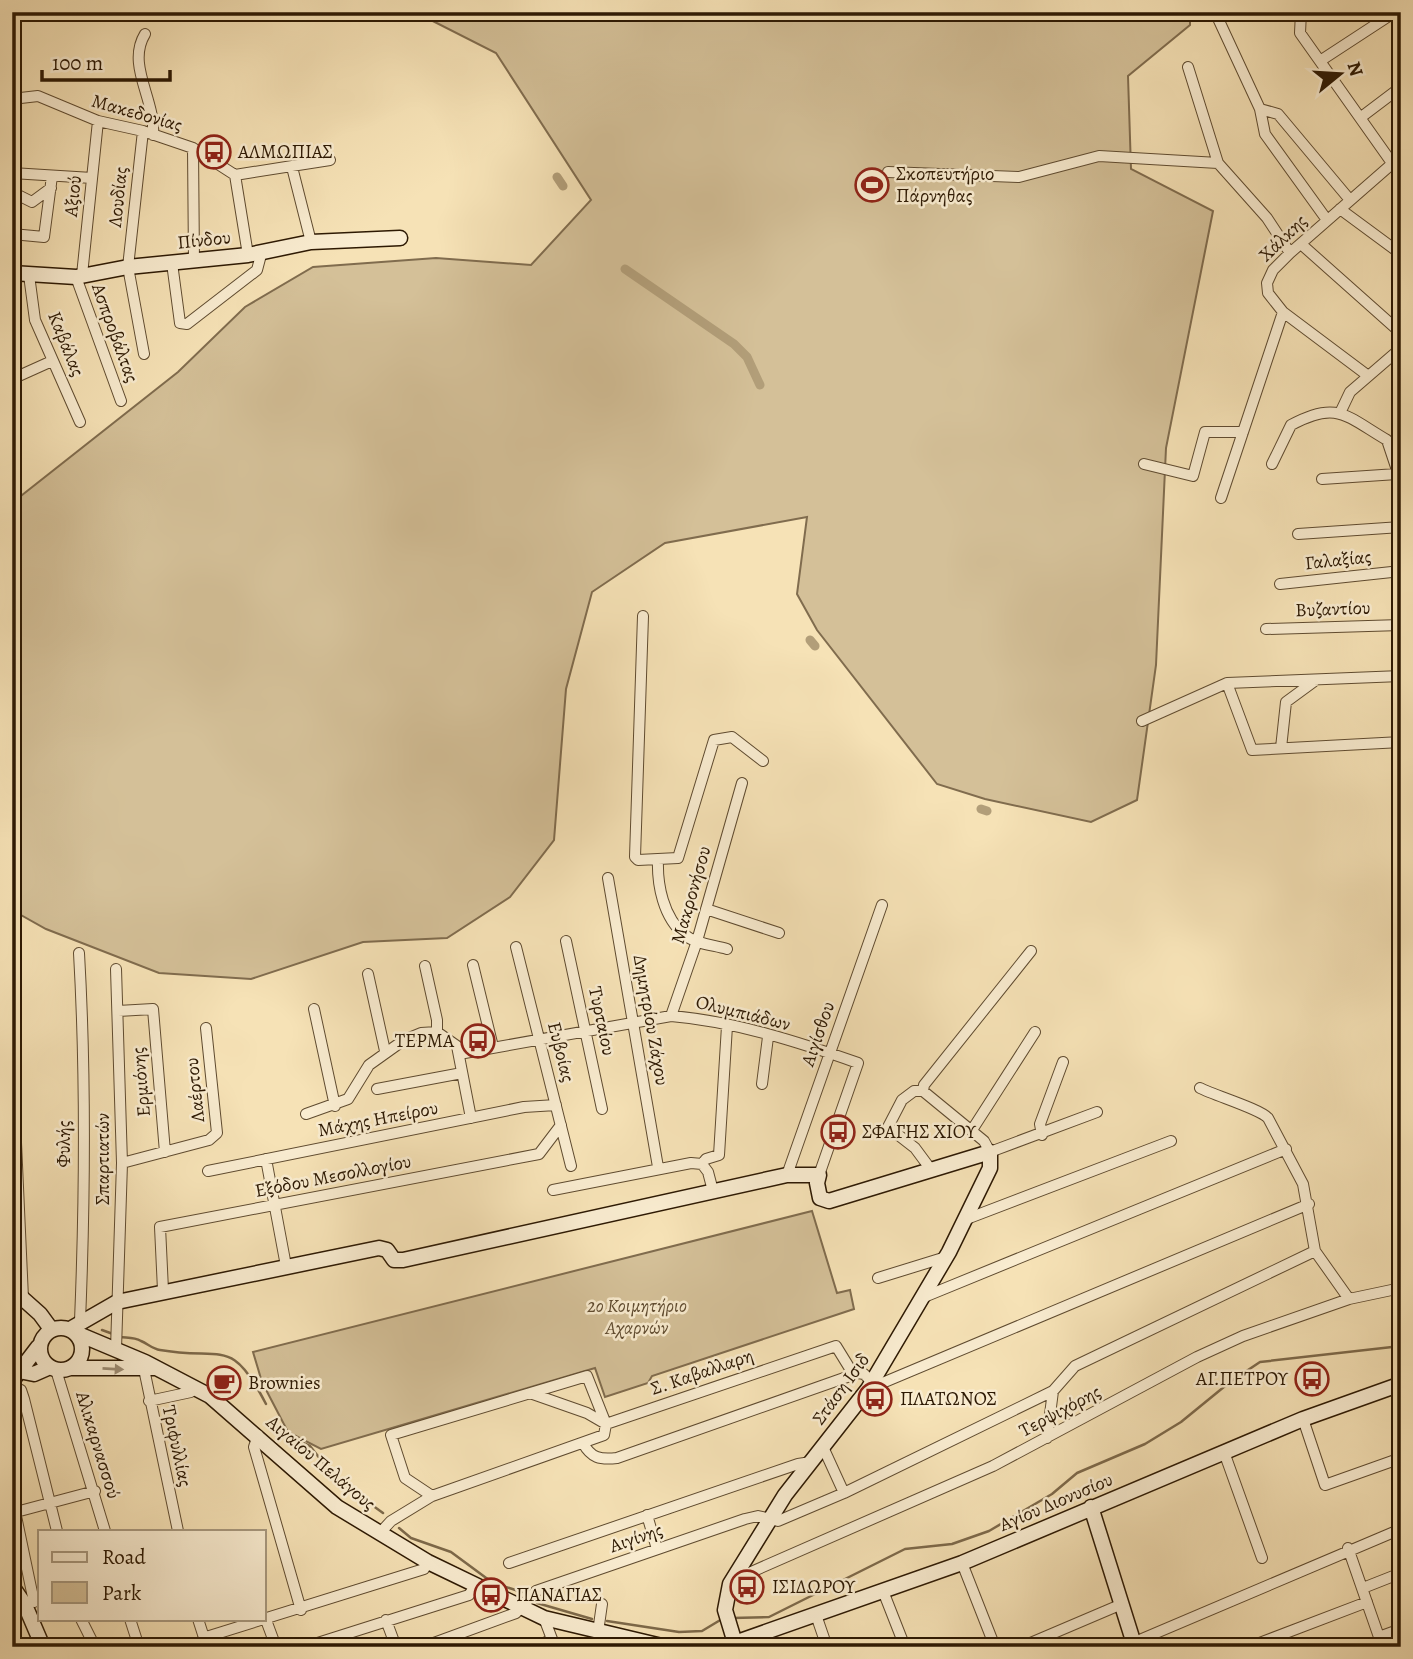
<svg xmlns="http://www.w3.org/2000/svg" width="1413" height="1659" viewBox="0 0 1413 1659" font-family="Alegreya,serif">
	<rect width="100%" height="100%" fill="#f6e2b6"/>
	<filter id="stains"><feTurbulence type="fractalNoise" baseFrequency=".00286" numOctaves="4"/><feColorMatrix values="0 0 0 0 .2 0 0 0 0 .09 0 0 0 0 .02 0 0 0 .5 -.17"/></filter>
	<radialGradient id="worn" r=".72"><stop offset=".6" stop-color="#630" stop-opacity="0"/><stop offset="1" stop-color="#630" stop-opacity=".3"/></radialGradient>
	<!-- green -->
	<path fill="#d4c098" stroke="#806c4e" stroke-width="2" d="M415,12h775v13l-62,51 3,93 82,42 -47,237 -10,217 -19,135 -46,22 -106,-23 -48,-15 -120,-154 -20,-36 10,-77 -142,26 -73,49 -26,97 -12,151 -44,57 -63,41 -84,4 -112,37 -92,-6 -113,-44 -34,-19v-407l166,-131 67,-65 68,-40 123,-9 95,7 60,-65 -95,-147z
		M812,1211l25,82 13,-3 4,19 -202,67 -4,7 -43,14 -10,-29 -274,81 -33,-17 -26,-50 -9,-30z"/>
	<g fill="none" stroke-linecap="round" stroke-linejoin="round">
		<!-- stream -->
		<path stroke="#7d694a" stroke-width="2.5" d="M102,1330l11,4
			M120,1337c7,1 14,0 21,4 7,3 12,8 19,9 64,11 71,-14 106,54
			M275,1423l8,11 27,12 26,33 47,34
			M399,1528l12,10 40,14 42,31 29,9
			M537,1603l55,16
			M732,1618l37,-1 136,-68 47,-5 37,-13 63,-37 25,-21 68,-29 36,-22 49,-40 30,-20 141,-16
			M607,1621l72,11 23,-1 20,-12"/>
		<!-- canal -->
		<path stroke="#b29e79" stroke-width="9" d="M557,177l6,9
			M625,269l109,75 13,13 13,28
			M810,640l5,6
			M981,809l6,2"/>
		<defs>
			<path id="street" d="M1215,12l45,97 5,25 62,86
				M1301,12l-1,21 92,130
				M145,34c-19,31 11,66 8,101
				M1320,61l75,-49
				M1188,67l30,96 49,55 23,35
				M12,99l26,-3 60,25 45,10 50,17 42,27 95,-15
				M1260,109l18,5 72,86
				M1360,118l41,-31
				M143,131l-15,136 16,87
				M193,148l1,114
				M292,167l19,75
				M888,172l131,5 80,-21 119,7
				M12,173l80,5
				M235,175l13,80
				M12,192l20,10 19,-14
				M1340,209l61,45
				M12,234l32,3 8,-61
				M1301,244l100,89
				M172,263l8,60 7,1 70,-54 5,-19
				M29,275l6,45 45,102
				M82,275l16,-154
				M76,277l45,124
				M1367,375l-84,-63 -15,-19 -1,-10 6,-13 17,-17 111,-97
				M12,379l40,-18
				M1340,413l10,-21 51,-44
				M12,458l4,20
				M1144,464l49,12 12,-44h38
				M1272,464l19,-39c46,-25 55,-9 96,15l14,42
				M1322,479l75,-5
				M1221,498l62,-186
				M1298,534l103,-7
				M1280,584l121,-13
				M643,616l-8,241 3,3 40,-2 36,-118 18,-3 31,24
				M1266,629l135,-4
				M1227,683l25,67 149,-8
				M1142,721l85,-38 174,-7
				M1281,748l5,-46 30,-22
				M658,859c-1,25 5,59 27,76 10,9 29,10 42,14
				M608,878l50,289
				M706,909l73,24
				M566,941l36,168
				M516,947l55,219
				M1031,951l-107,134 -1,6 61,50 6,11 107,-40
				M79,953c7,123 6,245 1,368
				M473,965l20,82
				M425,966l12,54v12
				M368,974l17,77
				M314,1009l21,97
				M118,1011l35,-2 12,143
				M671,1016l26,-75 45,-158
				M12,1054l11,244
				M459,1054l212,-38c62,5 128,26 187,47l-39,112
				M762,1084l6,-47
				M377,1089l85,-16
				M923,1091h-9l-12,9 -14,27 27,21 17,23
				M306,1114l42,-15 21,-34 35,-25 17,-7 16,-1 20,14 14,72
				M972,1130l63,-98
				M1042,1135l-2,-11 23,-62
				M266,1159l20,107
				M122,1163l87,-23 8,-7 -11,-105
				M702,1164l4,-5 13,-4 8,-129
				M208,1171l316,-64 32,-2
				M787,1175l95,-270
				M553,1190l138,-27 11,1 6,8 5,19
				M964,1220l207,-79
				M1315,1251l34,48
				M878,1278l68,-21
				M163,1290l-3,-63 379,-73 22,-29
				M924,1297l362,-148
				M116,1349l6,-186 -6,-194
				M144,1369l34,162
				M56,1370l49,161
				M587,1376l19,48 -2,11 -172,61 -27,-18 -14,-43z
				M12,1387l9,3 3,9 33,132
				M868,1389l441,-185
				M530,1393l57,20 19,11 230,-78 16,26 12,2 8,8
				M149,1401l42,-9 3,-5
				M1303,1419l22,66 76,-27
				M258,1435l-4,12 47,163
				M1047,1438l6,-47 22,-25 240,-115 -12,-67 -35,-66c-8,-9 -52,-22 -68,-30
				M583,1443c8,15 17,17 34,15l230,-81 5,-5
				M823,1447l21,46
				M1224,1452l38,106
				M12,1497l22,105
				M16,1512l79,-21
				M647,1515l10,34
				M379,1534l12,-13 41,-25
				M1348,1548l31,89 22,-8
				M509,1563l289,-99 13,-2
				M962,1563l33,84
				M738,1573h11l244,-107 204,-109 46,-21 106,-37 52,-11
				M1363,1588l38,-15
				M883,1591l22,56
				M816,1615l11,32
				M544,1618l11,29
				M81,1619l14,28
				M130,1619l9,28
				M198,1619l9,28
				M266,1620l10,27
				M386,1620l10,27
				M598,1632l4,-28
				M203,1638l221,-69 4,-7
				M305,1647l164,-52 6,-9
				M423,1647l93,-34 20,-22 209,-72 13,-3 20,5 66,-28 209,-102
				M536,1647l16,-8
				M1021,1647l101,-43
				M1123,1647l278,-118
				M1249,1647l118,-45"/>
			<path id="secondary" d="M12,273l64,4 52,-10 120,-12 63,-13 89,-4
				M12,1289l28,25 11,15
				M40 1349a21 21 0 1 1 42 0a21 21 0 1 1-42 0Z
				M70,1329l47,-27 262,-54 8,2 7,10h9l384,-85h32l-2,8 3,15 9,3 161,-49v16l-41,84 -81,137 -83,106 -55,89 -5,26 10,33
				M76,1333l69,29 65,34 127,111 91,55 116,56 122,29
				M70,1368h85
				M19,1371l15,3 16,-7
				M12,1381l26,-34
				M1091,1507l44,140
				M12,1586l13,19 18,42
				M723,1647l239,-84 341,-144 98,-35"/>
		</defs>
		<!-- street casing -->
		<use href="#street" stroke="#5f4b30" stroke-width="12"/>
		<!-- secondary casing -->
		<use href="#secondary" stroke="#2d1903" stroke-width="17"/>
		<!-- street -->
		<use href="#street" stroke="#f9ecd0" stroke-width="10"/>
		<!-- secondary -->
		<use href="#secondary" stroke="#f9ecd0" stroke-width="14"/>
	</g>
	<!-- one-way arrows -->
	<defs><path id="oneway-solid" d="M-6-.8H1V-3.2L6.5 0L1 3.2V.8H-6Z" transform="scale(1.75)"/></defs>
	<use fill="#9d8d74" href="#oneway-solid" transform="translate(113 1369) rotate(3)"/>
	<!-- icons -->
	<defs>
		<symbol id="bus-ring" viewBox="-11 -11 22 22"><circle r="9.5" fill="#f9ecd0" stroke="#8f2418" stroke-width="1.5"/><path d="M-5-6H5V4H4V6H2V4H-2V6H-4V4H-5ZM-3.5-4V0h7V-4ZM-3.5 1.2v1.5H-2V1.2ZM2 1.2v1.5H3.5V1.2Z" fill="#8f2418"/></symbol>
		<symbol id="stadium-ring" viewBox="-11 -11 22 22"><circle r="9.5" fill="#f9ecd0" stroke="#8f2418" stroke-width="1.5"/><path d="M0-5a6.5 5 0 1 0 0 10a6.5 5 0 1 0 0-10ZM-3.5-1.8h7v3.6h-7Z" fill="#8f2418"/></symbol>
		<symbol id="cafe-ring" viewBox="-11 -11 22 22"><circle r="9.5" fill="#f9ecd0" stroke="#8f2418" stroke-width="1.5"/><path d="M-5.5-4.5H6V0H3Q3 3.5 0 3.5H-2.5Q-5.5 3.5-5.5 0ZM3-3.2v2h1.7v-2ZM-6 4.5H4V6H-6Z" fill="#8f2418"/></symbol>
	</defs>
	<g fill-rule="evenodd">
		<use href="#bus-ring" x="195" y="133" width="38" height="38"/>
		<use href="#stadium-ring" x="853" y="166" width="38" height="38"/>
		<use href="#bus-ring" x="459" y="1022" width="38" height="38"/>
		<use href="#bus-ring" x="819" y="1113" width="38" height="38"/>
		<use href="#bus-ring" x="1293" y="1360" width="38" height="38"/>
		<use href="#cafe-ring" x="205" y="1364" width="38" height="38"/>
		<use href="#bus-ring" x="856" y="1380" width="38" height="38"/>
		<use href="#bus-ring" x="728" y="1568" width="38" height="38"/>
		<use href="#bus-ring" x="472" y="1576" width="38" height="38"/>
	</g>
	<g text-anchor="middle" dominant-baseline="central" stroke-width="5" stroke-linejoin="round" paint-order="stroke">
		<!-- street labels -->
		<g font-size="19" fill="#2d1903" stroke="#f9ecd0">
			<text transform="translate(137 113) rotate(16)">Μακεδονίας</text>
			<text transform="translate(73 196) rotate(-84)">Αξιού</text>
			<text transform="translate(118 197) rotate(-84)">Λουδίας</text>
			<text transform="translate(1283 238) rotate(-44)">Χάλκης</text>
			<text transform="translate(204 240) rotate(-6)">Πίνδου</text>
			<text transform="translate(115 333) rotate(70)">Ασπροβάλτας</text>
			<text transform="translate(66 344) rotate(68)">Καβάλας</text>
			<text transform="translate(1338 560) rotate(-6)">Γαλαξίας</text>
			<text transform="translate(1333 609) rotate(-2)">Βυζαντίου</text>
			<text transform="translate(691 895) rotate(-74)">Μακρονήσου</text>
			<text transform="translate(743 1013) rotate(14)">Ολυμπιάδων</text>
			<text transform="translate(651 1020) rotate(80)">Δημητρίου Ζάχου</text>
			<text transform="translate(602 1021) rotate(78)">Τυρταίου</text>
			<text transform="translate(818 1034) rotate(-71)">Αιγίσθου</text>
			<text transform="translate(561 1052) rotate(76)">Ευβοίας</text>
			<text transform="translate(141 1082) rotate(-95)">Ερμιόνης</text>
			<text transform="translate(195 1090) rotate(-96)">Λαέρτου</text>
			<text transform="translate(378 1119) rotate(-11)">Μάχης Ηπείρου</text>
			<text transform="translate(64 1144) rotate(-90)">Φυλής</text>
			<text transform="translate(103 1159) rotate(-90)">Σπαρτιατών</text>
			<text transform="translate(333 1176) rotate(-11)">Εξόδου Μεσολλογίου</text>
			<text transform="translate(702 1372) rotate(-19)">Σ. Καβαλλαρη</text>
			<text transform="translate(841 1389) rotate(-54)">Στάση Ισιδ</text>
			<text transform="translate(1060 1411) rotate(-28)">Τερψιχόρης</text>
			<text transform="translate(98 1445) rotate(73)">Αλικαρνασσού</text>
			<text transform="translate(177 1446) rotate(78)">Τριφυλλίας</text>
			<text transform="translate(321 1463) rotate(40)">Αιγαίου Πελάγους</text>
			<text transform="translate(1056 1502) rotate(-23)">Αγίου Διονυσίου</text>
			<text transform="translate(636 1538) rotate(-19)">Αιγίνης</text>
		</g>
		<!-- poi labels -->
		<g font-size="19" fill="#2d1903" stroke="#f9ecd0" text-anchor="start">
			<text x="238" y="152">ΑΛΜΩΠΙΑΣ</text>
			<text x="896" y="174">Σκοπευτήριο<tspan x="896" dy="22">Πάρνηθας</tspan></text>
			<text x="454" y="1041" text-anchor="end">ΤΕΡΜΑ</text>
			<text x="862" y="1132">ΣΦΑΓΗΣ ΧΙΟΥ</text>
			<text x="1288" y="1379" text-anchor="end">ΑΓ.ΠΕΤΡΟΥ</text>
			<text x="248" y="1383">Brownies</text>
			<text x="900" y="1399">ΠΛΑΤΩΝΟΣ</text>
			<text x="772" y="1587">ΙΣΙΔΩΡΟΥ</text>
			<text x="516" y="1595">ΠΑΝΑΓΙΑΣ</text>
		</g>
		<!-- park labels -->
		<g font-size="19" font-style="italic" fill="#5f4b30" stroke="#f9ecd0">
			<text x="637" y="1306">2ο Κοιμητήριο<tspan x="637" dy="22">Αχαρνών</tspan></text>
		</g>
	</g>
	<!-- margin -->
	<rect width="1413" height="1659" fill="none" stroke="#f6e2b6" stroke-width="42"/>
	<rect x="14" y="14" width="1385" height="1631" fill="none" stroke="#2d1903" stroke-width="3.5"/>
	<rect x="21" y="21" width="1371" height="1617" fill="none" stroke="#2d1903" stroke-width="2"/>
	<!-- legend -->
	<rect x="38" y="1530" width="228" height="91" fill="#f9ecd0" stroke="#a7987e" stroke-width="2"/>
	<rect x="52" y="1552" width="35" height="10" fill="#f9ecd0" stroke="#a7987e" stroke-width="2"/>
	<text x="102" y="1564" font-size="21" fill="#2d1903">Road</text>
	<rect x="52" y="1582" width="35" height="21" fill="#d4c098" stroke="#a7987e" stroke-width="2"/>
	<text x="102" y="1600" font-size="21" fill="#2d1903">Park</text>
	<!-- north arrow -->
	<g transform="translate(1340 74) rotate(72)" stroke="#f9ecd0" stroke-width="5" paint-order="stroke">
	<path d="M0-5L12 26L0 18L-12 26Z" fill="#2d1903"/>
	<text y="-10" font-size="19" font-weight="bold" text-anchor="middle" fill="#2d1903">N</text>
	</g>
	<!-- scale -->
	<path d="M42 70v10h128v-10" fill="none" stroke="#2d1903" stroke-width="3.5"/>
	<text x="52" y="70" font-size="21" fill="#2d1903" stroke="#f9ecd0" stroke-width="5" paint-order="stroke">100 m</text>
	<rect width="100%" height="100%" filter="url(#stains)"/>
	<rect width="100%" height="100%" fill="url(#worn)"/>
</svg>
